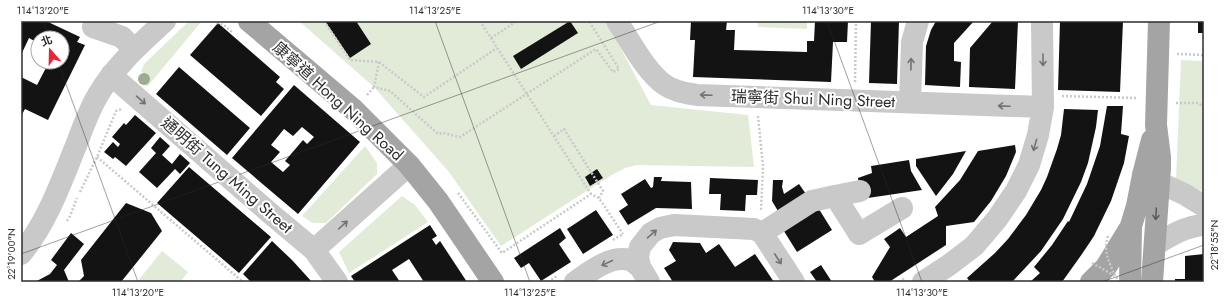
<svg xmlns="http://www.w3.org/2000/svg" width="1225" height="303" viewBox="0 0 1225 303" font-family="Jost,'Noto Sans TC',sans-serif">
	<rect width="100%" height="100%" fill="#fff"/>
	<!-- green -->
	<path fill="#e2ebd8" d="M192,21h10l-55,66 -5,-6 -1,-4 3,-1v-3l-3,-1 3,-8 42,-40z
		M299,21h307l45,84 97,10 6,52 -117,-2 -12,3 -15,8 -109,70 -52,-74 -75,-85z
		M758,21h49v8l-49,-2z
		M1181,60l23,1v131l-28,-13z
		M365,146l12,17v11l-51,49h-13l-11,-7z
		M402,196l13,9 13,17 -79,51 -10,-21z
		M162,251l26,21 -8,10h-43z"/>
	<!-- building -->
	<path fill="#131313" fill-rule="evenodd" d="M21,21h25l34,16 -3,5 8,3 -37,75 -23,-11 -4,7v-39l16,8 12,-23h13v-24h-24v5l-9,-5 -8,17z
		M325,21h31l15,23 -21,14z
		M570,21l8,12 -57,36 -8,-13z
		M691,21h36l-1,9h9l-1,20 73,2v-11h7l1,-20h33l-1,21h-14l-2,40 -138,-5 2,-37h-5z
		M871,21h28l-2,63 -28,-1z
		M936,21h38l-20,22v18l7,1 -1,25 -35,-2 1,-39 5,-16z
		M993,21h25l-3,68 -46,-2 1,-39z
		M1060,21h63l-3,71 -62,-2z
		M1198,21h6v12h-6z
		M218,23l62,54 -4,5 8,7 -23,27 -71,-61z
		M179,67l71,61 -23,27 -71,-61z
		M294,85l66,57 -62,72 -66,-56zM302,127l12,10 -7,7 -4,-4 -18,21 5,4 -7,7 -12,-10 9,-10 -9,-7 13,-16 9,7z
		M1107,106h16l-2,28 8,2 -5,27 -13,38 -17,35 -12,18 -20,28h-32l10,-9 -6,-6 18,-22 16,-24 1,1 18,-38 13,-38z
		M1064,109l34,1 -2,17 -8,36 -7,19 -18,37 -22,32 -29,31h-42l-3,-4 28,-25 13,-14 18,-24 15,-25 6,-13 10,-28 4,-14z
		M135,115l21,18 -30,33 -11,-9 -2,2 -9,-7 9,-10 5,5 2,-3 -8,-7 12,-14 2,2z
		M160,137l10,9 -8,9 10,9 8,-10 10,9 -10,11 -5,-5 -18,19 -18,-16 17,-19 -5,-5z
		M1015,145l1,7 -10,24 -15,25 -17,21 -28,4v19l-57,37h-14l-3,-5 18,-30 -6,-8 16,-11 6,9 32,-21 -3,-9 25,-27 18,-29z
		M966,151l-13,23 -17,22 -20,-30v-7z
		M909,160l2,11 11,19 -61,9 -3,-21 14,-5 -1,-7z
		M189,167l82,70 -32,36 -82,-70z
		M597,169l6,9 -13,8 -5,-9z
		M654,177h8l-1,4 30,1 1,27 -36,-1 -28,17 -9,-14 9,-6 -7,-11 24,-15 6,9 2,-1z
		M710,178l48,2 -1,15h-11l-1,16 -25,-1 1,-16h-12z
		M773,180h10l-1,7 2,7 15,-10 7,10 -28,17 -6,-10z
		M126,203l25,10 11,18 -41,51h-43l6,-6 -3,-16z
		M817,206l15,24 -35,22 -15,-24z
		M596,210l17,25 -30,19 -16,-25z
		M430,225l7,11 -5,3 4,6 4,-4 27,41h-43l-15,-23 -17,11 8,12h-45l-4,-6z
		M560,228l6,10 -7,6 12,18 -30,19 -12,-18 -8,5 -7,-10z
		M71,233l13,11 -20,26 5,12h-34l15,-8 7,-9 -6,-5z
		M272,241l20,19 20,22h-61l-8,-8z
		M673,242l27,1 6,10 13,-9 16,23 20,-13 19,28h-101l-9,-14 12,-7 -7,-11z
		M1204,254v28h-29v-3h10v-23z
		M821,265l11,17h-15l-7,-10z"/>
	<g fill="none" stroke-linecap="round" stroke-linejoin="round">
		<!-- path -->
		<path stroke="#c9c9c9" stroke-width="2.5" stroke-dasharray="2 2" stroke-linecap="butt" d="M213,21l12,5 8,7
			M324,21l26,39 29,2 45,35 73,-49
			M480,21l111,173
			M491,38l26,-17
			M1177,54l27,1
			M379,62l-5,25 16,4 48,43 5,-1 17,4 136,-88 17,23 6,-3 -30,-48
			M855,82l1,-61
			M367,95l7,-8
			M1062,96l74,2
			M1176,103h22l6,4
			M758,116l5,50 -2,45
			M554,136l10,-7 39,62 -4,7
			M97,157l146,125
			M80,192l17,-35 19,-46 6,-2
			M458,193l44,60 89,-59 8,4 24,36
			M67,221l3,-5 7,-18
			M613,240l10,-6
			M548,282l9,-6
			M899,282l6,-4"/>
		<!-- minor -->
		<path stroke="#c9c9c9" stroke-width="22" d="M617,21c13,20 29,51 48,64 10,7 21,8 32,10l346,12
			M93,27l29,10 12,13
			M111,75l160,139 43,36 23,32
			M910,102l2,-60 6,-21
			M1143,175l41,19 20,12
			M835,196l25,-5
			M762,233l50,-32 23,-5 24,38 43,-26
			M1155,245c15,-9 31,-19 49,-20
			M314,250l95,-85
			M21,254c27,-33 40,-72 56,-111 6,-16 12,-33 21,-48 17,-29 42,-51 67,-74
			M575,282c16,-11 35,-27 55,-22 3,1 7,5 10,7
			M649,282l-9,-15 -2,-10 2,-10 11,-14 9,-5 14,-3 80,4 8,4 32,49
			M923,282l26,-17 25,-19 23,-27 19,-28 13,-26 9,-30 5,-28 -1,-86"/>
		<!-- major -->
		<path stroke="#a4a4a4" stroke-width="22" d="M249,21l105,89 55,55 29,36 55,81
			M1091,282l15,-15 24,-39
			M1130,282l1,-56 6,-20 6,-31 9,-35
			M1152,282l8,-114v-11l-4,-32 3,-104"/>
		<!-- path-bridge -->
		<path stroke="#c9c9c9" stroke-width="2.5" stroke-dasharray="2 2" stroke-linecap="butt" d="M1108,236c-5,15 1,26 7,40
			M1092,263l23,13 6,6"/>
	</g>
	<!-- trees -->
	<circle fill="#9eac92" cx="144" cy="79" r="6"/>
	<!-- one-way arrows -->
	<defs><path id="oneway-shaft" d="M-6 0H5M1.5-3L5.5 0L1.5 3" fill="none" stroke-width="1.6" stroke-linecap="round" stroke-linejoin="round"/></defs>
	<g stroke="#737373">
		<use href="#oneway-shaft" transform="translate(1043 60) rotate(90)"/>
		<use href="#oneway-shaft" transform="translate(911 64) rotate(-89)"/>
		<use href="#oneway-shaft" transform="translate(706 95) rotate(-178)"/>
		<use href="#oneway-shaft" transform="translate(141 100) rotate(41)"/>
		<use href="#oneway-shaft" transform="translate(1004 106) rotate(-178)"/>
		<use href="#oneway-shaft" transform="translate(1035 145) rotate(106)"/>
		<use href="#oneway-shaft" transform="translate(343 225) rotate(-42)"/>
		<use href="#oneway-shaft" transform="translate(652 234) rotate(-41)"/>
		<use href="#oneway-shaft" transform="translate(778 259) rotate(57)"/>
		<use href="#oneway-shaft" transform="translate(607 263) rotate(155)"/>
	</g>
	<use stroke="#5c5c5c" href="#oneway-shaft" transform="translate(1156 214) rotate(93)"/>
	<!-- ticks -->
	<path fill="none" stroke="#2c2c2c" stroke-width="1" stroke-opacity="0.45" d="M43,21l6,17M435,21l95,261M827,21l95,261M58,62l80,220M21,254l640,-233M1102,282l102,-37"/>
	<g text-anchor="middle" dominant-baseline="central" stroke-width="4" stroke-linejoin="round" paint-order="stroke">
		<!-- street labels -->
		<g font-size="16" fill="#2c2c2c" stroke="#fff">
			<text transform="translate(813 99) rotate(2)">瑞寧街 Shui Ning Street</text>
			<text transform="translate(338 101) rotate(42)">康寧道 Hong Ning Road</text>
			<text transform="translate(227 175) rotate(41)">通明街 Tung Ming Street</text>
		</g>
	</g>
	<!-- border -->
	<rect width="1225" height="303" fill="none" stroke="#ffffff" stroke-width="44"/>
	<!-- north arrow -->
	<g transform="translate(50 50) rotate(340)"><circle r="19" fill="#ffffff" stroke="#ababab"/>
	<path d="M0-3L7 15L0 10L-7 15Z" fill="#ed2334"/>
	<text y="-6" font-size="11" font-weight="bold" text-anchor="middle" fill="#2c2c2c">北</text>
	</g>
	<rect x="22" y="22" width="1181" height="259" fill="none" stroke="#2c2c2c" stroke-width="1.5"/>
	<g font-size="10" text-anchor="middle" fill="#2c2c2c">
		<text x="43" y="14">114°13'20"E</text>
		<text x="435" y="14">114°13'25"E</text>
		<text x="828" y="14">114°13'30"E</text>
		<text transform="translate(1214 245) rotate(-90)" y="4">22°18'55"N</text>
		<text transform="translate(11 254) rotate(-90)" y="4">22°19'00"N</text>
		<text x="138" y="296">114°13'20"E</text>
		<text x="530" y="296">114°13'25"E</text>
		<text x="922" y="296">114°13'30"E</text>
	</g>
</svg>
